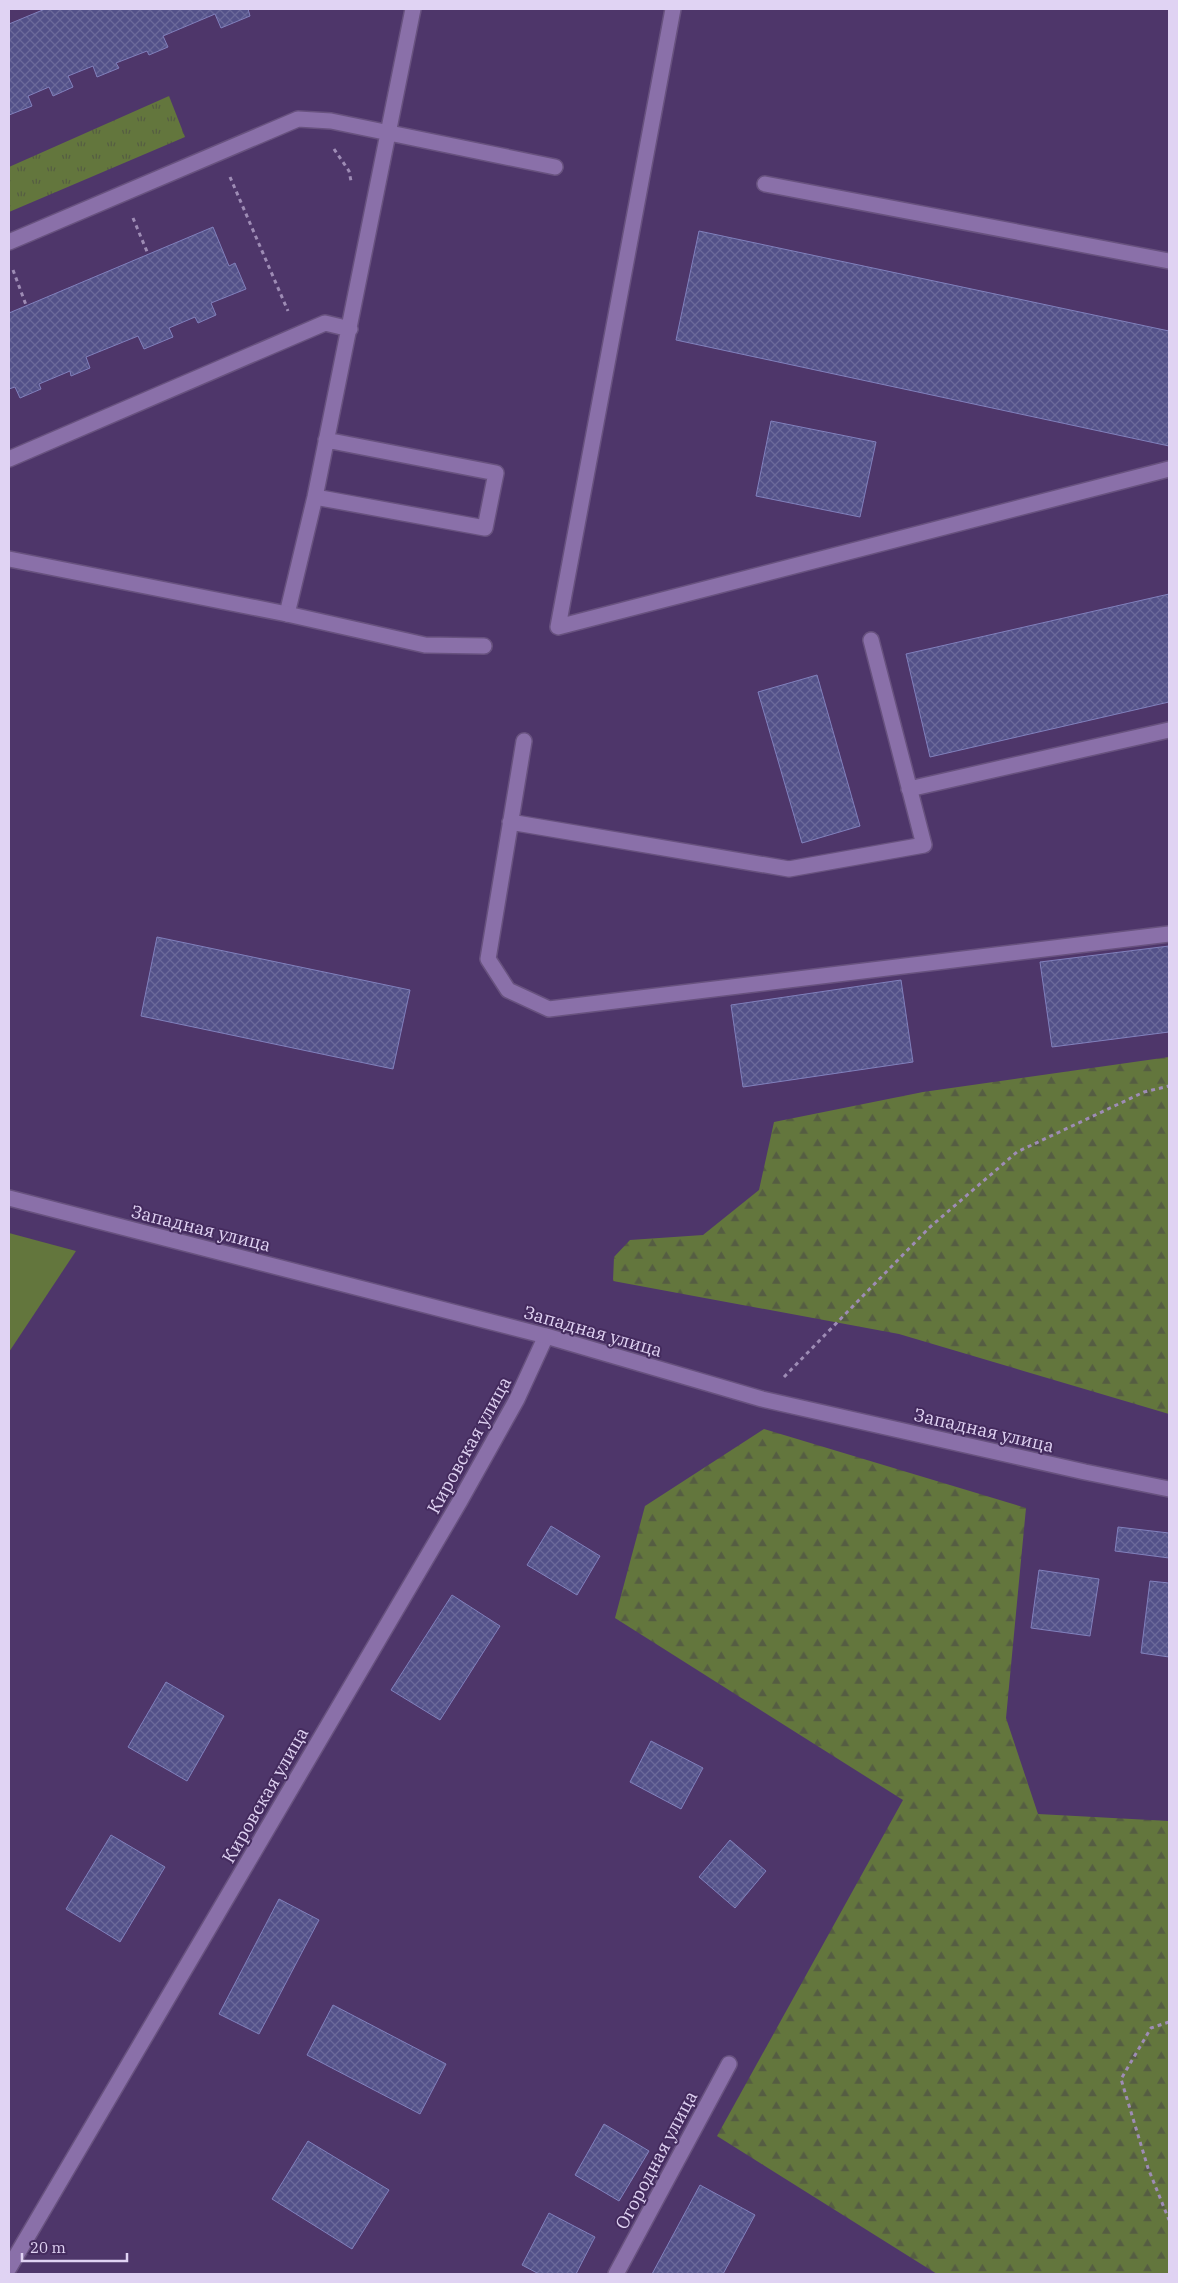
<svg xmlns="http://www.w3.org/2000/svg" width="1178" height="2283" viewBox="0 0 1178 2283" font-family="'IBM Plex Serif',serif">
	<defs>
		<pattern id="forest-firs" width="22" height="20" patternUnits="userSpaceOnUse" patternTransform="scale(1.25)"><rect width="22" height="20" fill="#63763d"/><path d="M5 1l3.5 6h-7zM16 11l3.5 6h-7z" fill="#555d42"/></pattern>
		<pattern id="park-tufts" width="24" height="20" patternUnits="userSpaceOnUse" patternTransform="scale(1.25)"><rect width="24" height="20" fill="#63763d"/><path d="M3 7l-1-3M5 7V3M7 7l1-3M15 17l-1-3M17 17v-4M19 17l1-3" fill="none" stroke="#555d42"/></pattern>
		<pattern id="building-cross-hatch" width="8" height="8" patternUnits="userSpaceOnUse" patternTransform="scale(1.25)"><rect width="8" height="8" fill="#535189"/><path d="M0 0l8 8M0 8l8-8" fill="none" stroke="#6b699a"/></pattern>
	</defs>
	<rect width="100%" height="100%" fill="#4e366a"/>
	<!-- grass -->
	<path fill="#63763d" d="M9,1233l67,18 -67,101z"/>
	<!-- forest -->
	<path fill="url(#forest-firs)" d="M1169,1057v357l-270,-80 -286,-53 1,-24 16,-17 73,-5 56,-45 15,-68 149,-30z
		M764,1429l262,79 -20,210 32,96 131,7v453h-232l-220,-138 186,-336 -288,-182 30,-112z"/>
	<!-- park -->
	<path fill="url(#park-tufts)" d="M169,96l16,41 -176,75v-45z"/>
	<!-- building -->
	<path fill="url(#building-cross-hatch)" stroke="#8180bc" d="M45,9h203l2,7 -29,12 -6,-14 -52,22 5,11 -19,8 -2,-4 -31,12 3,5 -22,9 -4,-11 -25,10 5,11 -20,9 -4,-9 -21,9 4,10 -23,9v-91z
		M213,227l16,39 6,-3 11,26 -35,14 5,12 -18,8 -3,-6 -26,11 4,9 -29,12 -6,-13 -52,21 4,11 -19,8 -1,-5 -31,13 2,5 -21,9 -5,-11 -6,2v-76z
		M699,231l470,100v115l-493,-106z
		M771,421l105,21 -16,75 -104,-21z
		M1169,594v108l-239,55 -24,-103z
		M817,675l43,151 -58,17 -44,-151z
		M157,937l253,53 -17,79 -252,-53z
		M1169,946v86l-117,15 -12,-85z
		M901,980l12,82 -170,25 -12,-82z
		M551,1526l49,30 -23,39 -50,-30z
		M1118,1527l51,6v25l-54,-7z
		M1039,1570l60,9 -9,57 -59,-8z
		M1150,1581l19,2v74l-28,-4z
		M452,1595l48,31 -60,94 -49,-30z
		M166,1682l58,34 -37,65 -59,-34z
		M651,1741l52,27 -22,41 -51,-27z
		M111,1835l54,32 -45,75 -54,-33z
		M730,1840l36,31 -31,37 -36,-31z
		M279,1899l40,21 -60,114 -40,-20z
		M333,2005l113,59 -26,50 -113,-59z
		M604,2124l45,27 -30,50 -44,-26z
		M308,2141l81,49 -37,59 -80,-50z
		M700,2185l55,30 -32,59h-71z
		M549,2213l46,24 -19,37h-37l-17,-9z"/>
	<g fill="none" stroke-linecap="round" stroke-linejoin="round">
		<defs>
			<path id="service" d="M673,9l-115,618 611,-158
				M765,184l404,77
				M9,242l289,-123 33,2 224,46
				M9,459l316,-136 25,6
				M315,497l170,31 11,-55 -170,-33
				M287,614l28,-117 98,-488
				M524,741l-36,218 20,31 41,19 620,-75
				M909,789l260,-59
				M510,822l279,47 135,-24 -53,-205"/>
			<path id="minor" d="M9,559l278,55 138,31 59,1
				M9,2268l451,-767 57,-102 29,-63
				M616,2274l113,-210"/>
			<path id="tertiary" d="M9,1198l537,138 216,63 323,73 84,17"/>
		</defs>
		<!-- service casing -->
		<use href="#service" stroke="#68527f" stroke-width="18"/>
		<!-- minor casing -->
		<use href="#minor" stroke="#68527f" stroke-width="18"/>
		<!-- tertiary casing -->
		<use href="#tertiary" stroke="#68527f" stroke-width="18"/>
		<!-- path -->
		<path stroke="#9e8cb5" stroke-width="3" stroke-dasharray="4 4" stroke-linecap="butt" d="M334,149l15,22 2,10
			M230,177l58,134
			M133,218l15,36
			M13,270l13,35
			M784,1377l146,-150 87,-75 127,-60 25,-6
			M1169,2022l-18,6 -30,51 27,89 21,52"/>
		<!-- service -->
		<use href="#service" stroke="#8a70a9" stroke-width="15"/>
		<!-- minor -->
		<use href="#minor" stroke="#8a70a9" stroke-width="15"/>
		<!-- tertiary -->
		<use href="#tertiary" stroke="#8a70a9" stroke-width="15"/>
	</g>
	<g text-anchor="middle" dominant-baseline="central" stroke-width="4" stroke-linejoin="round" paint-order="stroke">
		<!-- street labels -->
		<g font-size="18" fill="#e0d3f3" stroke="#442b5e">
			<text transform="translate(201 1228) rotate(14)">Западная улица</text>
			<text transform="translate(593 1331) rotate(16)">Западная улица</text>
			<text transform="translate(984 1430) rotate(13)">Западная улица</text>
			<text transform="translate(469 1445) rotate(-61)">Кировская улица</text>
			<text transform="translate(265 1795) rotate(-60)">Кировская улица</text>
			<text transform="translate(656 2160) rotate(-62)">Огородная улица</text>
		</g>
	</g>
	<!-- border -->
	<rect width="1178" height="2283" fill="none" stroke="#e0d3f3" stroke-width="20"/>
	<!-- scale -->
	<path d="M22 2253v8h105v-8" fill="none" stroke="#e0d3f3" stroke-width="2.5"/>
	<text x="30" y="2253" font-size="15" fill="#e0d3f3" stroke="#442b5e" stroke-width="4" paint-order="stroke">20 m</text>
</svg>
